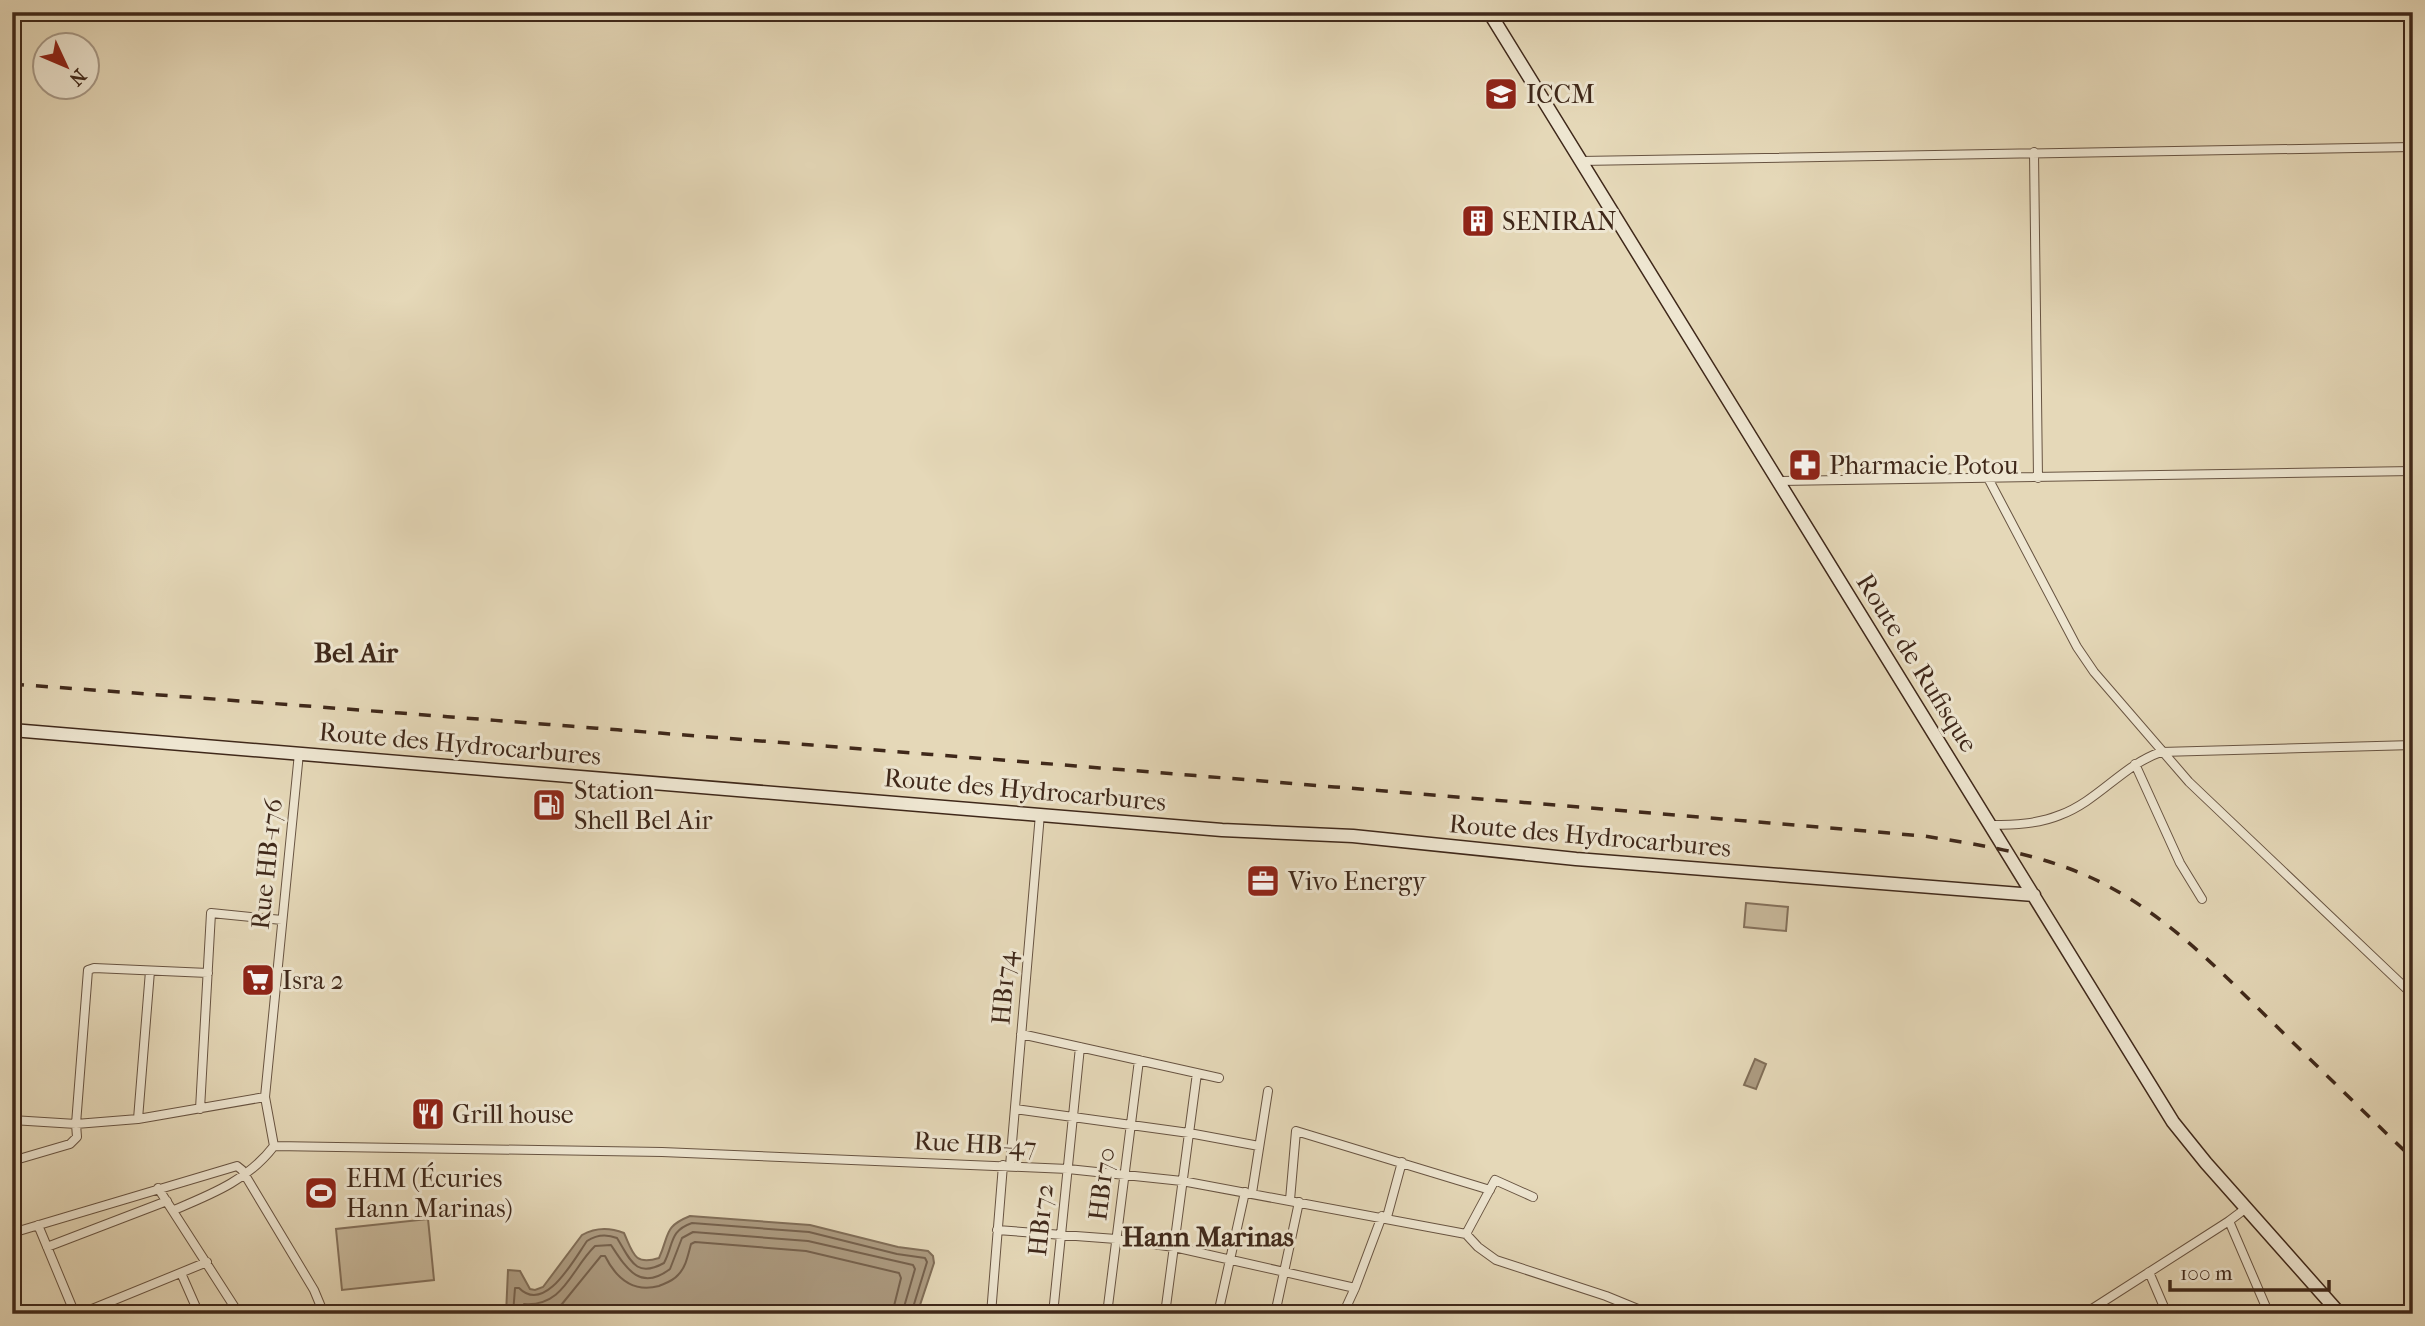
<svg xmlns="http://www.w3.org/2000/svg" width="2425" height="1326" viewBox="0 0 2425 1326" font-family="'IM FELL French Canon',serif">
	<rect width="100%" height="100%" fill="#e5d8b8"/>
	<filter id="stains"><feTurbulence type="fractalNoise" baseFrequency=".00286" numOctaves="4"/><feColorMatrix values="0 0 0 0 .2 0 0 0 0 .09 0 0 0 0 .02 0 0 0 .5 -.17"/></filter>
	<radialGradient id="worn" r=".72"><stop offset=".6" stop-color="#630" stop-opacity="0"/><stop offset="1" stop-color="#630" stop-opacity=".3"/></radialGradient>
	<!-- green -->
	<path fill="#c9ba9d" stroke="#84715c" stroke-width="2" d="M1746,903l42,4 -2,24 -42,-4z
		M428,1219l6,61 -92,10 -6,-61z"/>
	<!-- water -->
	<path fill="#ad9c82" stroke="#816e58" stroke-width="2" d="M1755,1059l11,5 -10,25 -12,-4z
		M690,1216l120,9 88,22 30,4 5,5 1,7 -17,51h-411l2,-44 12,1 10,18 5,1 8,-3 39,-52c14,-8 27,-8 42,-2 9,20 10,33 35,25 11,-24 4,-31 31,-42z"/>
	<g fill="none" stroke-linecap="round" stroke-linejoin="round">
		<!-- shore -->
		<path stroke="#76624e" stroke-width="2" d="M513,1314l2,-26h4c26,26 54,-27 68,-47 9,-6 20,-7 30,-3 13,21 18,41 47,25 10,-19 5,-32 28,-40l117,9 88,22 28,4 2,4 -16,52
			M522,1314l2,-10c40,3 47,-35 71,-58l16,-1c15,23 29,47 59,24l12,-31 11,-6 115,9 105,24 2,4 -13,45
			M546,1314l16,-10 39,-48h4c11,22 28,37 54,30 7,-3 14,-5 19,-11 8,-8 10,-20 13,-31l4,-2 111,9 93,22 2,5 -9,36"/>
		<defs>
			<path id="street" d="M2034,152l4,326
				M1580,161l833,-14
				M1988,478l89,169 17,25 95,110 224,213
				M1780,481l633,-10
				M2135,764l45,99 22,36
				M1991,825c23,0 47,-1 69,-10 38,-14 63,-50 101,-63l252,-7
				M1021,1034l198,44
				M200,1109l11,-196 71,7
				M1015,1109l174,24 70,13
				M138,1119l12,-148
				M12,1120l64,4 62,-5 127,-22
				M274,1146l388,6 406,17 114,12 284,53 12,13 18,13 110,36 44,18
				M274,1146l-9,-49 34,-344
				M12,1161l58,-17 7,-7 -1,-13 12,-154 6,-2 114,5
				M1010,1166l30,-352
				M158,1188l81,126
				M1252,1193l16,-102
				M1290,1200l6,-69 194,59
				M174,1210c38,-16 74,-30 100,-64
				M1387,1217l15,-55
				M2229,1221l40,93
				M38,1225l37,89
				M997,1230l119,9 58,8 181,41
				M12,1233l225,-67 5,4 72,120 10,24
				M1466,1234l29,-54 38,17
				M47,1247l120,-46
				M2149,1272l18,42
				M181,1273l18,41
				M80,1314l127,-52
				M991,1314l12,-149
				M1053,1314l27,-267
				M1107,1314l32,-254
				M1165,1314l32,-241
				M1218,1314l27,-122
				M1275,1314l24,-112
				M1343,1314l12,-26 27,-72
				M2084,1314l145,-93 16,-12"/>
			<path id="secondary" d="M1489,12l684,1110 33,41 134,151
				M12,730l1210,100 131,6 223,23 458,36"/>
		</defs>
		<!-- street casing -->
		<use href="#street" stroke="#685442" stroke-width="10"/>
		<!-- secondary casing -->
		<use href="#secondary" stroke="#3f281a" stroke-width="15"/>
		<!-- street -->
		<use href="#street" stroke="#eee6d1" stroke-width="8"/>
		<!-- secondary -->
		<use href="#secondary" stroke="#eee6d1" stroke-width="12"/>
		<!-- rail -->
		<path stroke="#3f281a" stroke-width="3.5" stroke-dasharray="12 12" stroke-linecap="butt" d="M12,684c638,47 1275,98 1912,152 57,9 117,18 170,43 69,33 120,86 174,139 48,47 96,94 145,141"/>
	</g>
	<!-- icons -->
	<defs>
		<symbol id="university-square" viewBox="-11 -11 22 22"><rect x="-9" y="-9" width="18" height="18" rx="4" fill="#8f2418" stroke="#eee6d1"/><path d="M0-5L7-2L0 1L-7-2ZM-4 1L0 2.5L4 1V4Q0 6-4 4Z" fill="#fff"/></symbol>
		<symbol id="building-square" viewBox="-11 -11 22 22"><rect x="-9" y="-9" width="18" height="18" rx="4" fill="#8f2418" stroke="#eee6d1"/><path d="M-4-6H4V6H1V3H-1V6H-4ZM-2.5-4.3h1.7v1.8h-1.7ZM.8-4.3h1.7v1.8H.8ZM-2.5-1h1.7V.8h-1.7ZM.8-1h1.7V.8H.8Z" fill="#fff"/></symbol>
		<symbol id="pharmacy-square" viewBox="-11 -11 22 22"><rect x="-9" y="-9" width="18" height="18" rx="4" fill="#8f2418" stroke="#eee6d1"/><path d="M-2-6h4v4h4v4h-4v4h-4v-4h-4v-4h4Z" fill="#fff"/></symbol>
		<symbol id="fuel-square" viewBox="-11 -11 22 22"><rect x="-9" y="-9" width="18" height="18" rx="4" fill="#8f2418" stroke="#eee6d1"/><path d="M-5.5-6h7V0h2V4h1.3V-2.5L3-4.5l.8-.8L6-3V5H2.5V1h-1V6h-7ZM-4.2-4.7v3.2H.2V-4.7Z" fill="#fff"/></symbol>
		<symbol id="office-square" viewBox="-11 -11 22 22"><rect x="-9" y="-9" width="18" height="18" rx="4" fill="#8f2418" stroke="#eee6d1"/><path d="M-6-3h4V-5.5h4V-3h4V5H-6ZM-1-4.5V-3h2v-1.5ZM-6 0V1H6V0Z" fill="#fff"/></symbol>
		<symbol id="supermarket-square" viewBox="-11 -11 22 22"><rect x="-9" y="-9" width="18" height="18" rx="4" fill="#8f2418" stroke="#eee6d1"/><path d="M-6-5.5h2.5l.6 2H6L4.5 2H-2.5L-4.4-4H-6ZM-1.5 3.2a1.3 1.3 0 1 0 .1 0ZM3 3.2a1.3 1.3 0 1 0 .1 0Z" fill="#fff"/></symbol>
		<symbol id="restaurant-square" viewBox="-11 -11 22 22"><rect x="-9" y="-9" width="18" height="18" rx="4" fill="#8f2418" stroke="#eee6d1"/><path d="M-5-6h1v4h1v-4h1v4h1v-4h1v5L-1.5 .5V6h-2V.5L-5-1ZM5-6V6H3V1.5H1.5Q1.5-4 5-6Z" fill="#fff"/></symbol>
		<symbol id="stadium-square" viewBox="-11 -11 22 22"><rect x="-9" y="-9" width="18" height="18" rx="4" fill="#8f2418" stroke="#eee6d1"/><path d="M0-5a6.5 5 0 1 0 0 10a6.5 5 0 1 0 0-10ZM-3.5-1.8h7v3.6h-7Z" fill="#fff"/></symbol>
	</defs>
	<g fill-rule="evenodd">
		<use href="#university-square" x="1482" y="75" width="38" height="38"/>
		<use href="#building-square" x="1459" y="202" width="38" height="38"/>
		<use href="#pharmacy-square" x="1786" y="446" width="38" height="38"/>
		<use href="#fuel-square" x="530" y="786" width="38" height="38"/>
		<use href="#office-square" x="1244" y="862" width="38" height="38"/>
		<use href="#supermarket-square" x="239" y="961" width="38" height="38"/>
		<use href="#restaurant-square" x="409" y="1095" width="38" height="38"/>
		<use href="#stadium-square" x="302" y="1174" width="38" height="38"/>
	</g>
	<g text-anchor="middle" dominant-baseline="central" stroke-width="6" stroke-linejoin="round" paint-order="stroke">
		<!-- poi labels -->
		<g font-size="26" fill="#3f281a" stroke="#eee6d1" text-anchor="start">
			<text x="1526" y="94">ICCM</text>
			<text x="1502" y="221">SENIRAN</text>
			<text x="1829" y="465">Pharmacie Potou</text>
			<text x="574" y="790">Station<tspan x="574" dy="30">Shell Bel Air</tspan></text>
			<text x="1288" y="881">Vivo Energy</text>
			<text x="282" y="980">Isra 2</text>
			<text x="452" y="1114">Grill house</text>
			<text x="346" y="1178">EHM (Écuries<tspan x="346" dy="30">Hann Marinas)</tspan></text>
		</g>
		<!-- street labels -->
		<g font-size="26" fill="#3f281a" stroke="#eee6d1">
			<text transform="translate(1917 663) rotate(58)">Route de Rufisque</text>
			<text transform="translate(460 744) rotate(5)">Route des Hydrocarbures</text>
			<text transform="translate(1025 790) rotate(5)">Route des Hydrocarbures</text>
			<text transform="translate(1590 836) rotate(5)">Route des Hydrocarbures</text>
			<text transform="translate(267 864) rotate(-84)">Rue HB-176</text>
			<text transform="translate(1004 988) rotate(-85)">HB174</text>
			<text transform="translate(975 1144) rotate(3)">Rue HB-47</text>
			<text transform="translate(1102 1184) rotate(-83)">HB170</text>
			<text transform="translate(1041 1220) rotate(-84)">HB172</text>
		</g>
		<!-- neighbourhood labels -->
		<g font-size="28" font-weight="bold" fill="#3f281a" stroke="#eee6d1">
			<text x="356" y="652">Bel Air</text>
			<text x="1208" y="1236">Hann Marinas</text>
		</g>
	</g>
	<!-- margin -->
	<rect width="2425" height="1326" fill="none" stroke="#e5d8b8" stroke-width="42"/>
	<rect x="14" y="14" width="2397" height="1298" fill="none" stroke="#3f281a" stroke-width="3.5"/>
	<rect x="21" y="21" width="2383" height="1284" fill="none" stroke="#3f281a" stroke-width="2"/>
	<!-- north arrow -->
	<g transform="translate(66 66) rotate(134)"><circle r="33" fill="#eee6d1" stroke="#a89a88" stroke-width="2"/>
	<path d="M0-5L12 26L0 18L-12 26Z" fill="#8f2418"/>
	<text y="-10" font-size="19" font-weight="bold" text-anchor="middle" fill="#3f281a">N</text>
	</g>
	<!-- scale -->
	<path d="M2170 1280v10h159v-10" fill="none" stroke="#3f281a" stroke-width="3.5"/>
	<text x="2180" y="1280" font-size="21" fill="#3f281a" stroke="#eee6d1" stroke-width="5" paint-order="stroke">100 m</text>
	<rect width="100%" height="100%" filter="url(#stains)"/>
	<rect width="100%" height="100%" fill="url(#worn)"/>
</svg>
